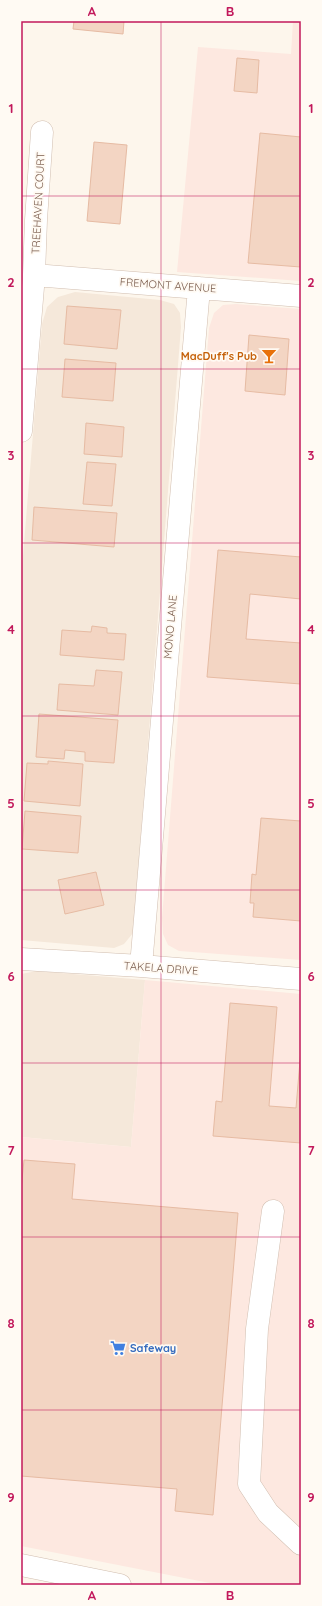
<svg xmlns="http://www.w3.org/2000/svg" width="322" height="1606" viewBox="0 0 322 1606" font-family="Quicksand,sans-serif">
	<rect width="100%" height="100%" fill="#fdf6ec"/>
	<!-- residential -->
	<path fill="#f5e8da" d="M75,292l85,8 14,4 6,9 1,14 -48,606 -9,11 -10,4 -93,-8v-360l21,-256 5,-17 11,-10z
		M37,971l108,9 -14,167 -110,-10v-163z"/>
	<!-- commercial -->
	<path fill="#fde8e0" d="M293,21h8v260l-124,-9 21,-225 93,7z
		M236,304l65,5v651l-122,-9 -11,-6 -5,-11 -1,-16 47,-590 5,-15 9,-8z
		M145,980l156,14v591h-81l-199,-39v-409l110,10z"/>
	<!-- building -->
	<path fill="#f3d5c3" stroke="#e6bba3" d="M74,21h50l-1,13 -50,-5z
		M237,58l22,2 -2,33 -23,-2z
		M260,133l41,4v130l-53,-4z
		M94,142l33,3 -7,79 -33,-3z
		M67,306l54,4 -4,39 -53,-5z
		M249,335l40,4 -4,56 -40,-4z
		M65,359l51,4 -3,38 -51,-4z
		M86,423l38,4 -2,30 -38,-3z
		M87,462l29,2 -4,42 -29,-2z
		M34,507l83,6 -3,34 -82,-7z
		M218,550l83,7v42l-51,-5 -4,45 55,4v41l-94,-7z
		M92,626l15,2v5l19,1 -2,26 -64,-5 2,-25 29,2z
		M96,670l26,2 -4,43 -61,-5 2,-26 35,2z
		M39,714l79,6 -4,43 -29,-2v-9l-20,-2 -1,9 -28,-2z
		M48,761l35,3 -3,42 -56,-5 3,-38 21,1z
		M25,811l56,5 -3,37 -56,-4z
		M261,818l40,3v100l-48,-4 1,-14h-4l2,-29 4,1z
		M96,872l8,33 -39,9 -7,-34z
		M230,1003l47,4 -8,99 27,2 5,-59v94l-88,-7 3,-35 6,1z
		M24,1160l51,4 -3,35 166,14 -25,302 -38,-4 2,-22 -156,-13v-286z"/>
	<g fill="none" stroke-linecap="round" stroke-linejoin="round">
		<defs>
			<path id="minor" d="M34,275l267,21
				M21,431l13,-156 2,-55 6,-88
				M21,959l120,7 160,13
				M141,966l58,-678
				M273,1211l-16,118 -8,155 19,29 33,31
				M21,1565l99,20"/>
		</defs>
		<!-- minor casing -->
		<use href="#minor" stroke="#d1beb0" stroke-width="23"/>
		<!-- minor -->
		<use href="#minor" stroke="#fff" stroke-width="22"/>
	</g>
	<!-- grid -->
	<path fill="none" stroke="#c2185b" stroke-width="1" stroke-opacity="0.55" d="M161,21v1564M21,196h280M21,369h280M21,543h280M21,716h280M21,890h280M21,1063h280M21,1237h280M21,1410h280"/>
	<!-- icons -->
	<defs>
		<symbol id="bar-bare" viewBox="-9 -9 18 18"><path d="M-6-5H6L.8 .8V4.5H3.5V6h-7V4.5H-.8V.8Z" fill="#e8710a" stroke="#fffaf3" stroke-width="2.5" paint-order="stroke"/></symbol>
		<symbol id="supermarket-bare" viewBox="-9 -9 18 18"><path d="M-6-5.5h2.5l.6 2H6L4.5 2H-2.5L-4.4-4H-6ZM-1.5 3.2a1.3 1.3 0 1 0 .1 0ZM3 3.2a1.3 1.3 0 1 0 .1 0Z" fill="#3f7fe0" stroke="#fffaf3" stroke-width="2.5" paint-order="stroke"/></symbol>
	</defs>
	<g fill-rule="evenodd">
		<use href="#bar-bare" x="258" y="345" width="22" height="22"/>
		<use href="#supermarket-bare" x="107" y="1337" width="22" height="22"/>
	</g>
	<g text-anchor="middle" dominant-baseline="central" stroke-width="3.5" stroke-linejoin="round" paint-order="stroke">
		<!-- street labels -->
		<g font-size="11" fill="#7a5c4d" stroke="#fffaf3">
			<text transform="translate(38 203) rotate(-87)">TREEHAVEN COURT</text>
			<text transform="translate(168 285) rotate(4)">FREMONT AVENUE</text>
			<text transform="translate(170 627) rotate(-85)">MONO LANE</text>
			<text transform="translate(161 968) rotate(4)">TAKELA DRIVE</text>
		</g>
		<!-- food labels -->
		<g font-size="11" font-weight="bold" fill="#c56008" stroke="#fffaf3" text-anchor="end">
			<text x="257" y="356">MacDuff's Pub</text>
		</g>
		<!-- shop labels -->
		<g font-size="11" font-weight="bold" fill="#366cbe" stroke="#fffaf3" text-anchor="start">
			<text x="130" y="1348">Safeway</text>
		</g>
	</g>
	<!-- border -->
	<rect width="322" height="1606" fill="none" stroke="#fffaf3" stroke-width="44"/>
	<rect x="22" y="22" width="278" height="1562" fill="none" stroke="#c2185b" stroke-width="1.5"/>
	<g font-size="13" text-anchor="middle" font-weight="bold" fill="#c2185b">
		<text x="92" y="16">A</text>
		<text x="230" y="16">B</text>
		<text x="11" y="113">1</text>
		<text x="311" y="113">1</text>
		<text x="11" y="287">2</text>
		<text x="311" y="287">2</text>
		<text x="11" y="460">3</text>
		<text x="311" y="460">3</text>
		<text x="11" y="634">4</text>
		<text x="311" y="634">4</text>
		<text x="11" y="808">5</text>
		<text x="311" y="808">5</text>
		<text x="11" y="981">6</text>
		<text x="311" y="981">6</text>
		<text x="11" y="1155">7</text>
		<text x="311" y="1155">7</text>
		<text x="11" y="1328">8</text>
		<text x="311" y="1328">8</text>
		<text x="11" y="1502">9</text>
		<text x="311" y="1502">9</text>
		<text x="92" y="1600">A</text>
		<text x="230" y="1600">B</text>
	</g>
</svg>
